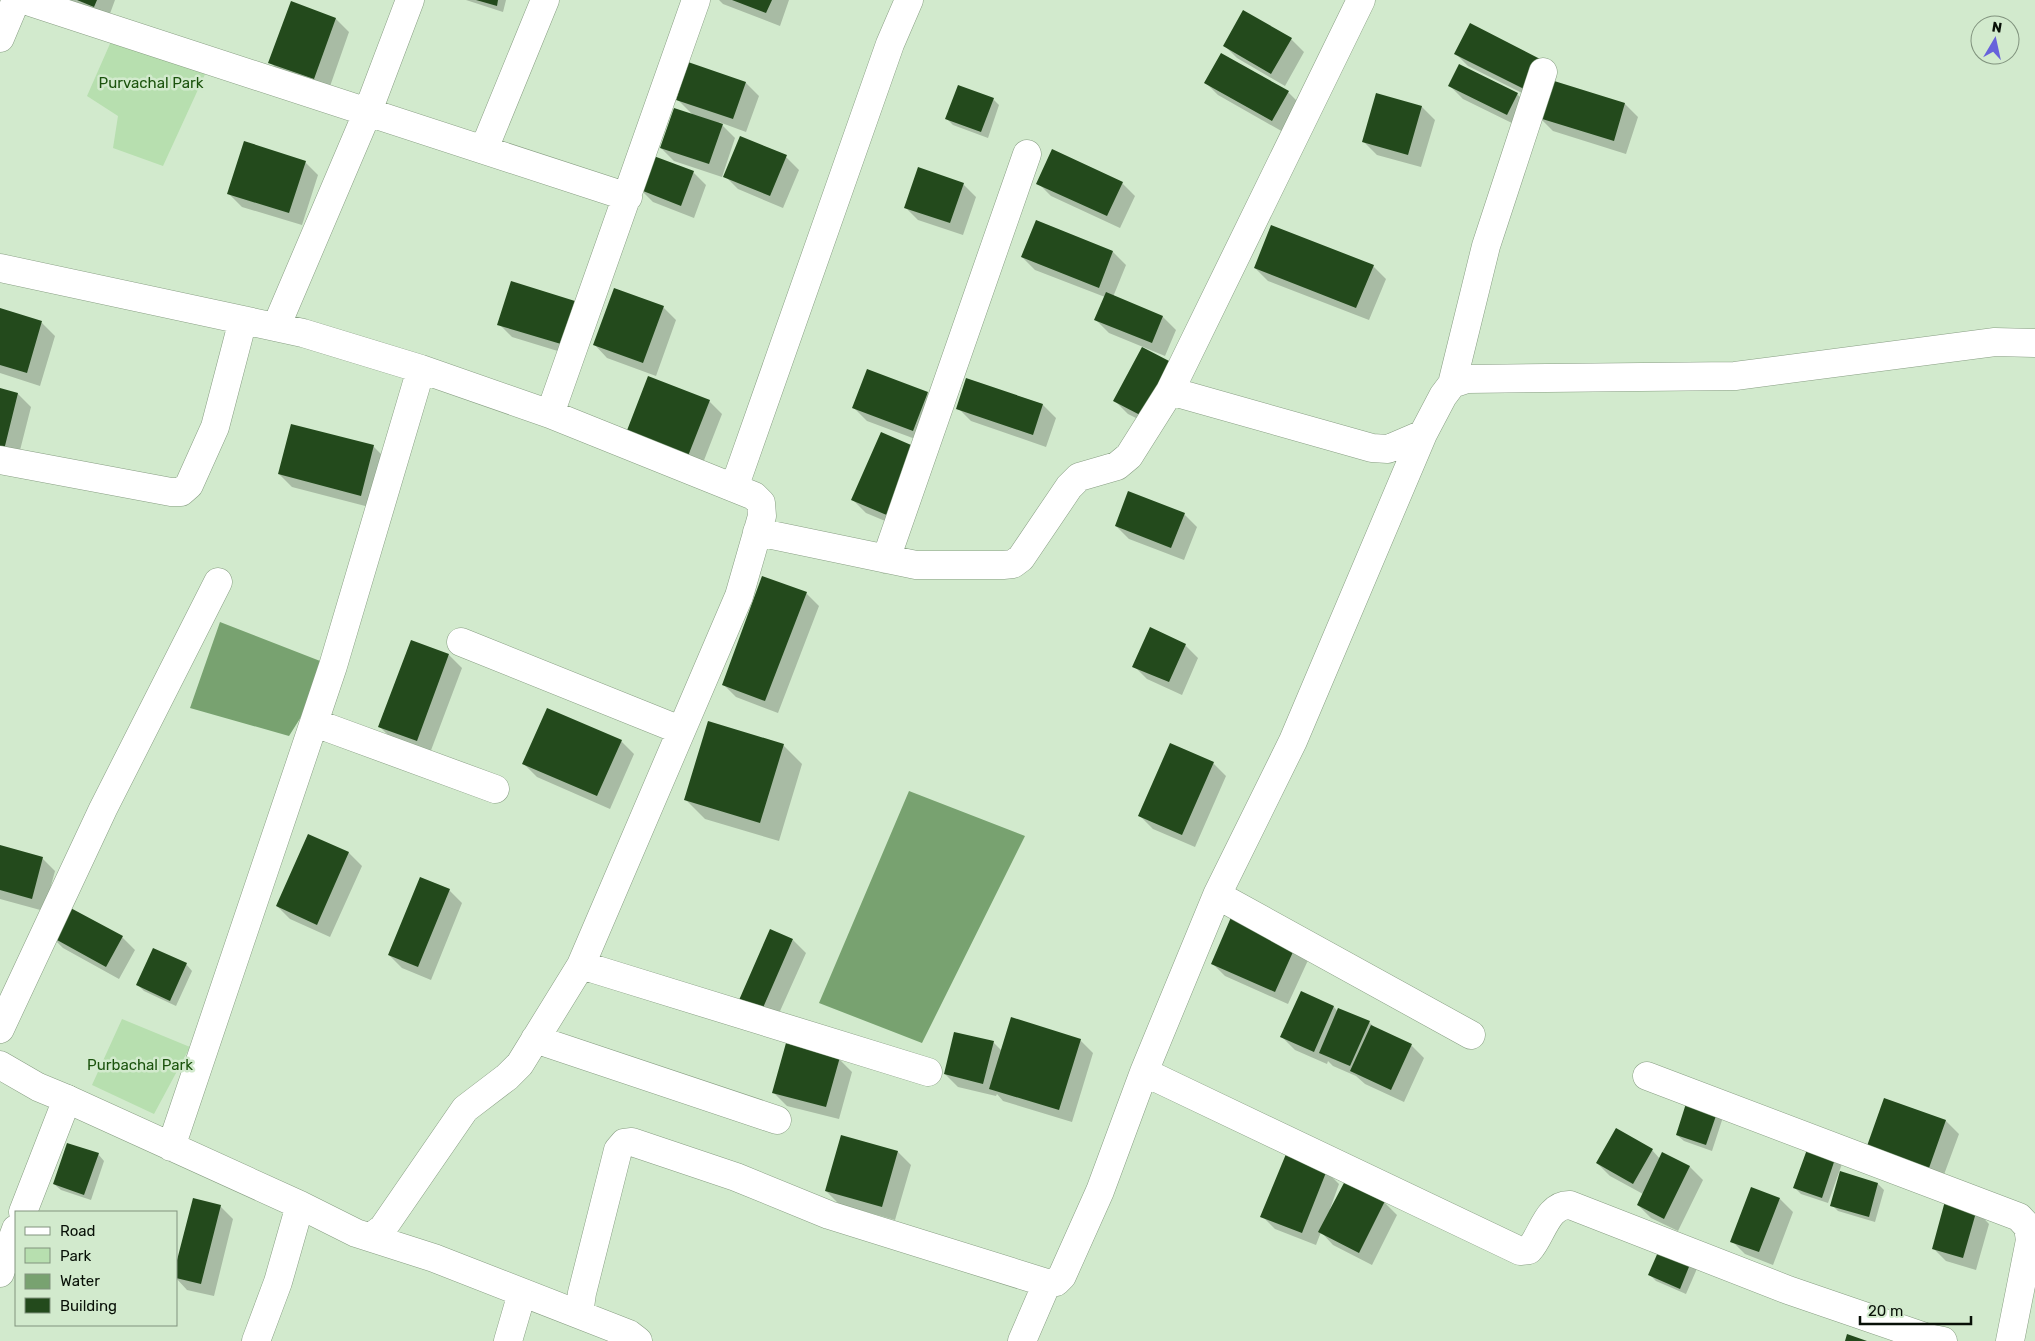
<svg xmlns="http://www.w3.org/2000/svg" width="2035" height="1341" viewBox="0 0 2035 1341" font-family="Rubik,sans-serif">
	<rect width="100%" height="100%" fill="#d2eacd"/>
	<!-- green -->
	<path fill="#b7dfaf" d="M120,21l92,38 -49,107 -50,-18 5,-32 -31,-20z
		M122,1019l68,28 -36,67 -62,-29z"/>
	<!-- water -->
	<path fill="#78a270" d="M220,622l113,44 -44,70 -99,-28z
		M909,791l116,45 -103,207 -103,-40z"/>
	<!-- shadow -->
	<path fill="#0003" d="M59,0h56l-7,19z
		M466,0h40l-3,12z
		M719,0h70l-9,26 -57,-22z
		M292,3l44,16 13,13 -21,60 -45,-17 -13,-13z
		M1470,25l68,76 -70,-35 -13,-13z
		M1291,39l13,13 -19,34 -48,-28 -13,-13z
		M1205,82l83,10 13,13 -16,28 -67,-38z
		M746,83l13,13 -13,36 -27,-10 16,16 -13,39 -48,-16 -13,-13 32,-33 -16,-16z
		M1450,86l67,8 13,13 -10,20 -57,-28z
		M1377,95l45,12 13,13 -14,47 -44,-12 -13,-13z
		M993,99l6,6 -11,33 -35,-13 -6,-6z
		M1625,104l13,13 -12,37 -73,-23 -13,-13z
		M786,157l13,13 -16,38 -45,-19 -13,-13z
		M305,162l13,13 -16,50 -60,-18 -13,-13z
		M693,172l13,13 -12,33 -41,-16 -13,-13z
		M1038,183h84l13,13 -15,32 -69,-32z
		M963,184l13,13 -13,38 -45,-15 -13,-13z
		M1037,222l76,30 13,13 -13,32 50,20 13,13 -11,26 -56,-23 -13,-13 9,-23 -70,-27 -13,-13z
		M1373,266l13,13 -17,41 -101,-39 -13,-13z
		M574,302l13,13 -13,41 -62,-19 -13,-13z
		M663,307l13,13 -20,56 -49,-18 -13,-14z
		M0,310l42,13 13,13 -15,50 -40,-13z
		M1142,348l14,80 -28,-14 -13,-13z
		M967,379l76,26 13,13 -10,29 -75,-26 -13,-13z
		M0,389l18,5 13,13 -15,59 -16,-4z
		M927,393l13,13 -14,37 -59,-22 -13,-13z
		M709,401l13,13 -21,54 -60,-23z
		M881,433l21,95 -36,-15 -13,-13z
		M373,446l13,13 -13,49 -81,-21 -13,-13z
		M1184,514l13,13 -13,33 -55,-21 -13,-13z
		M806,593l13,13 -41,107 -42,-16 -13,-13z
		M1185,645l13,13 -16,37 -35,-16 -13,-13z
		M449,655l13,13 -32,85 -37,-13 -13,-13z
		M621,741l13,13 -24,55 -73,-32 -13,-13z
		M783,745l19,19 -23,77 -74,-22 -19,-19z
		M1213,763l13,13 -31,71 -42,-18 -13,-13z
		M308,835l41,18 13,13 -32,71 -40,-18 -13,-13z
		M0,846l42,12 13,13 -11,40 -44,-12z
		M421,879l28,11 13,13 -31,77 -29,-12 -13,-13z
		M66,906l56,31 13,13 -16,29 -56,-31 -13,-13z
		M1233,917l76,41 -21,46 -63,-28 -13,-13z
		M793,940l13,13 -34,76 -22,-9z
		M186,964l6,7 -16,35 -32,-15 -6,-6z
		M1301,993l33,14 4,5 31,10 6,6 36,17 13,13 -20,44 -39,-18 -9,-8 -23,-10 -5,-5 -1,3 -32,-14 -13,-13z
		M1080,1040l13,13 -21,69 -69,-21 -6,-7 -1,2 -38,-9 -13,-13 48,-32 9,9z
		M839,1059l13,13 -13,47 -52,-13 -13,-13z
		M1885,1099l61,22 13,13 -17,46 -74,-35z
		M1725,1111l-13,40 -28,-10 -7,-6z
		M841,1137l57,15 13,13 -16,55 -56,-16 -13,-13z
		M1809,1146l34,15 -15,42 -27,-9 -6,-6z
		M1652,1150l8,9 30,8 13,13 -25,51 -27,-13 -13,-13 5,-11 -33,-18 -13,-13z
		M98,1154l6,7 -13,39 -30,-10 -7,-6z
		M1326,1171l13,13 -9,25 54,-7 13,13 -25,50 -39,-20 -12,-13 -5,13 -41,-16 -13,-13z
		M1841,1173l37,11 6,6 -9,32 -37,-11 -6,-6z
		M1780,1199l13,13 -20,53 -28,-11 -13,-13z
		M220,1206l13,13 -19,77 -27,-6 -11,-12v-9z
		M1976,1210l13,14 -13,46 -30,-9 -13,-13z
		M1662,1245l37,19 -13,30 -30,-13 -6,-6z"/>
	<!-- building -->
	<path fill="#234a1c" d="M77,0h20l-3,7z
		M476,0h22l-1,6z
		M732,0h40l-6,13z
		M291,1l45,17 -22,61 -46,-16z
		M1243,10l49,28 -21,36 -48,-28z
		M1470,23l70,36 -16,30 -70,-35z
		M1221,53l68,38 -17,30 -68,-38z
		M688,62l58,20 -13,37 -57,-19z
		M1459,64l59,29 -11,22 -59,-29z
		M1551,80l74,23 -11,38 -75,-23z
		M958,85l36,13 -13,34 -36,-13z
		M1376,93l46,13 -14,49 -46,-13z
		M674,108l49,16 -14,40 -49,-16z
		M740,136l47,19 -17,41 -47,-19z
		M244,141l62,20 -17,52 -62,-19z
		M1052,149l71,33 -16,34 -71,-32z
		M651,155l43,16 -13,35 -43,-17z
		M918,167l46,16 -14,40 -46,-15z
		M1036,220l77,31 -14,37 -78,-31z
		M1271,225l103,40 -18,43 -102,-40z
		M511,281l64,20 -14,43 -64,-19z
		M614,288l50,18 -21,57 -50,-18z
		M1106,292l57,24 -11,27 -58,-23z
		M0,308l42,13 -15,52 -27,-8z
		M1142,347l29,15 -29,54 -29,-15z
		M867,369l61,23 -15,39 -61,-23z
		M648,376l62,24 -22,56 -62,-23z
		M966,378l77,26 -10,31 -77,-26z
		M0,388l18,5 -15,61 -3,-1z
		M291,424l83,21 -13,51 -83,-22z
		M881,432l37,16 -29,68 -38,-16z
		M1128,491l57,22 -14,35 -56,-22z
		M762,576l45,16 -42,109 -43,-16z
		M1150,627l36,17 -17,38 -37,-15z
		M411,640l38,14 -32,87 -39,-14z
		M547,708l75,32 -25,56 -75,-32z
		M708,721l76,23 -24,79 -76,-23z
		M1170,743l44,19 -32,73 -44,-19z
		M308,834l41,18 -32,73 -41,-19z
		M0,845l43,12 -11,42 -32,-9z
		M420,877l30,12 -32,78 -30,-12z
		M65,905l58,31 -17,31 -58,-32z
		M1232,915l65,28 -22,49 -64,-28z
		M770,929l23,10 -34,78 -23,-10z
		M153,948l34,15 -17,38 -34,-16z
		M1301,991l33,15 -20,46 -34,-15z
		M1338,1008l32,13 -20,45 -31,-13z
		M1011,1017l70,22 -22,71 -70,-21z
		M1371,1025l41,19 -21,46 -41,-19z
		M954,1032l40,9 -11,43 -39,-10z
		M786,1043l54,14 -14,50 -54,-14z
		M1689,1094l31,10 -14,41 -30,-10z
		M1884,1098l62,22 -17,48 -62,-22z
		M1616,1128l37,21 -20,35 -37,-21z
		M841,1135l57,16 -16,56 -57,-16z
		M67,1143l32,10 -15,42 -31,-11z
		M1809,1144l28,9 -15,45 -29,-10z
		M1662,1152l28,14 -26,53 -27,-14z
		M1286,1154l41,16 -25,63 -42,-16z
		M1840,1171l38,12 -9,34 -39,-11z
		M1345,1181l40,20 -26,52 -41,-21z
		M1751,1187l29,11 -21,54 -29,-10z
		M193,1198l28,7 -20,79 -25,-6v-14z
		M1945,1201l32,8 -14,49 -31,-9z
		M1662,1243l31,14 -13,32 -32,-14z
		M1847,1334l20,7h-22z"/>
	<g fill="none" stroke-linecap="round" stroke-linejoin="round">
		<defs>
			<path id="street" d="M24,0l604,197
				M0,38l16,-38
				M484,149l61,-149
				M0,268l303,65 118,36 129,45 204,82 7,7 1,13 -23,80 -158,369 -61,99 -13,13 -42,32 -82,119 -12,9
				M276,327l92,-216 42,-111
				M1452,384l34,-138 57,-174
				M1170,391l202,57 16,1 35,-15 20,-38 9,-12 15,-5 268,-3 260,-34 40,1
				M550,414l146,-414
				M0,460l171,32h10l8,-7 26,-58 28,-107
				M734,488l156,-444 19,-44
				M757,532l159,33h87l10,-1 8,-6 48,-71 10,-10 38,-11 12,-10 41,-65 191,-391
				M886,559l141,-405
				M461,642l219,88
				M315,723l180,66
				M1217,895l254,140
				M581,965l347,107
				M0,1029l103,-220 115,-227
				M535,1039l242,81
				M1144,1072l376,179 9,-1c13,-14 18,-46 41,-45l218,85 140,48 15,3
				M1647,1076l372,141 9,10 2,13 -20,101
				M67,1099l233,106 56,28 78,25 195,76 9,7
				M171,1147l162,-481 88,-297
				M579,1314l3,-21 36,-143 6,-7 8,-1 104,35 93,38 218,68 9,-1 6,-6 38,-85 44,-119 73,-177 76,-154 130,-307
				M256,1341l22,-59 22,-77
				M508,1341l14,-48
				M1022,1341l25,-58"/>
			<path id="secondary" d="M0,1065l38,22 29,12 -44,113
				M0,1273l16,-44"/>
		</defs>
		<!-- street casing -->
		<use href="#street" stroke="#889e83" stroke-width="29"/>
		<!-- secondary casing -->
		<use href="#secondary" stroke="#889e83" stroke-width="29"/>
		<!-- street -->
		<use href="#street" stroke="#fff" stroke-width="28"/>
		<!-- secondary -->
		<use href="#secondary" stroke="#fff" stroke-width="28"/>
	</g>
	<g text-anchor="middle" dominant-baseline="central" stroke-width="5" stroke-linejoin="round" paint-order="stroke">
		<!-- park labels -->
		<g font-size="15" fill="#1b530d" stroke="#d2eacd">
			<text x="151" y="83">Purvachal Park</text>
			<text x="140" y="1065">Purbachal Park</text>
		</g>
	</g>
	<!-- legend -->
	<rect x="15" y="1211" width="162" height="115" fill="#d2eacd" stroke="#81937e"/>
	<rect x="25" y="1227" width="25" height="8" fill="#ffffff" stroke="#81937e"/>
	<text x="60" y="1236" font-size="15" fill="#081007">Road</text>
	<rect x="25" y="1248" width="25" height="15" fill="#b7dfaf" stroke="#81937e"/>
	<text x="60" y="1261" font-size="15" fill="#081007">Park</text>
	<rect x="25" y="1274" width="25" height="15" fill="#78a270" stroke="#81937e"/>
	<text x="60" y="1286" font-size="15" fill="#081007">Water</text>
	<rect x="25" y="1298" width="25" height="15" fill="#234a1c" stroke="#81937e"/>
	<text x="60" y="1311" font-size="15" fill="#081007">Building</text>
	<!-- north arrow -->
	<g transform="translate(1995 40) rotate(9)"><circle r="24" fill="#d2eacd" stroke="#81937e"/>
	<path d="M0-4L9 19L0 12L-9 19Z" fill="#6762db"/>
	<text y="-8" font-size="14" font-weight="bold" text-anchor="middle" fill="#081007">N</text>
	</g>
	<!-- scale -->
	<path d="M1860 1316v8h111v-8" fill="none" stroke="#081007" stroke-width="2.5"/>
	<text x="1868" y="1316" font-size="15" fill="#081007" stroke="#d2eacd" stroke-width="4" paint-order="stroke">20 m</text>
</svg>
